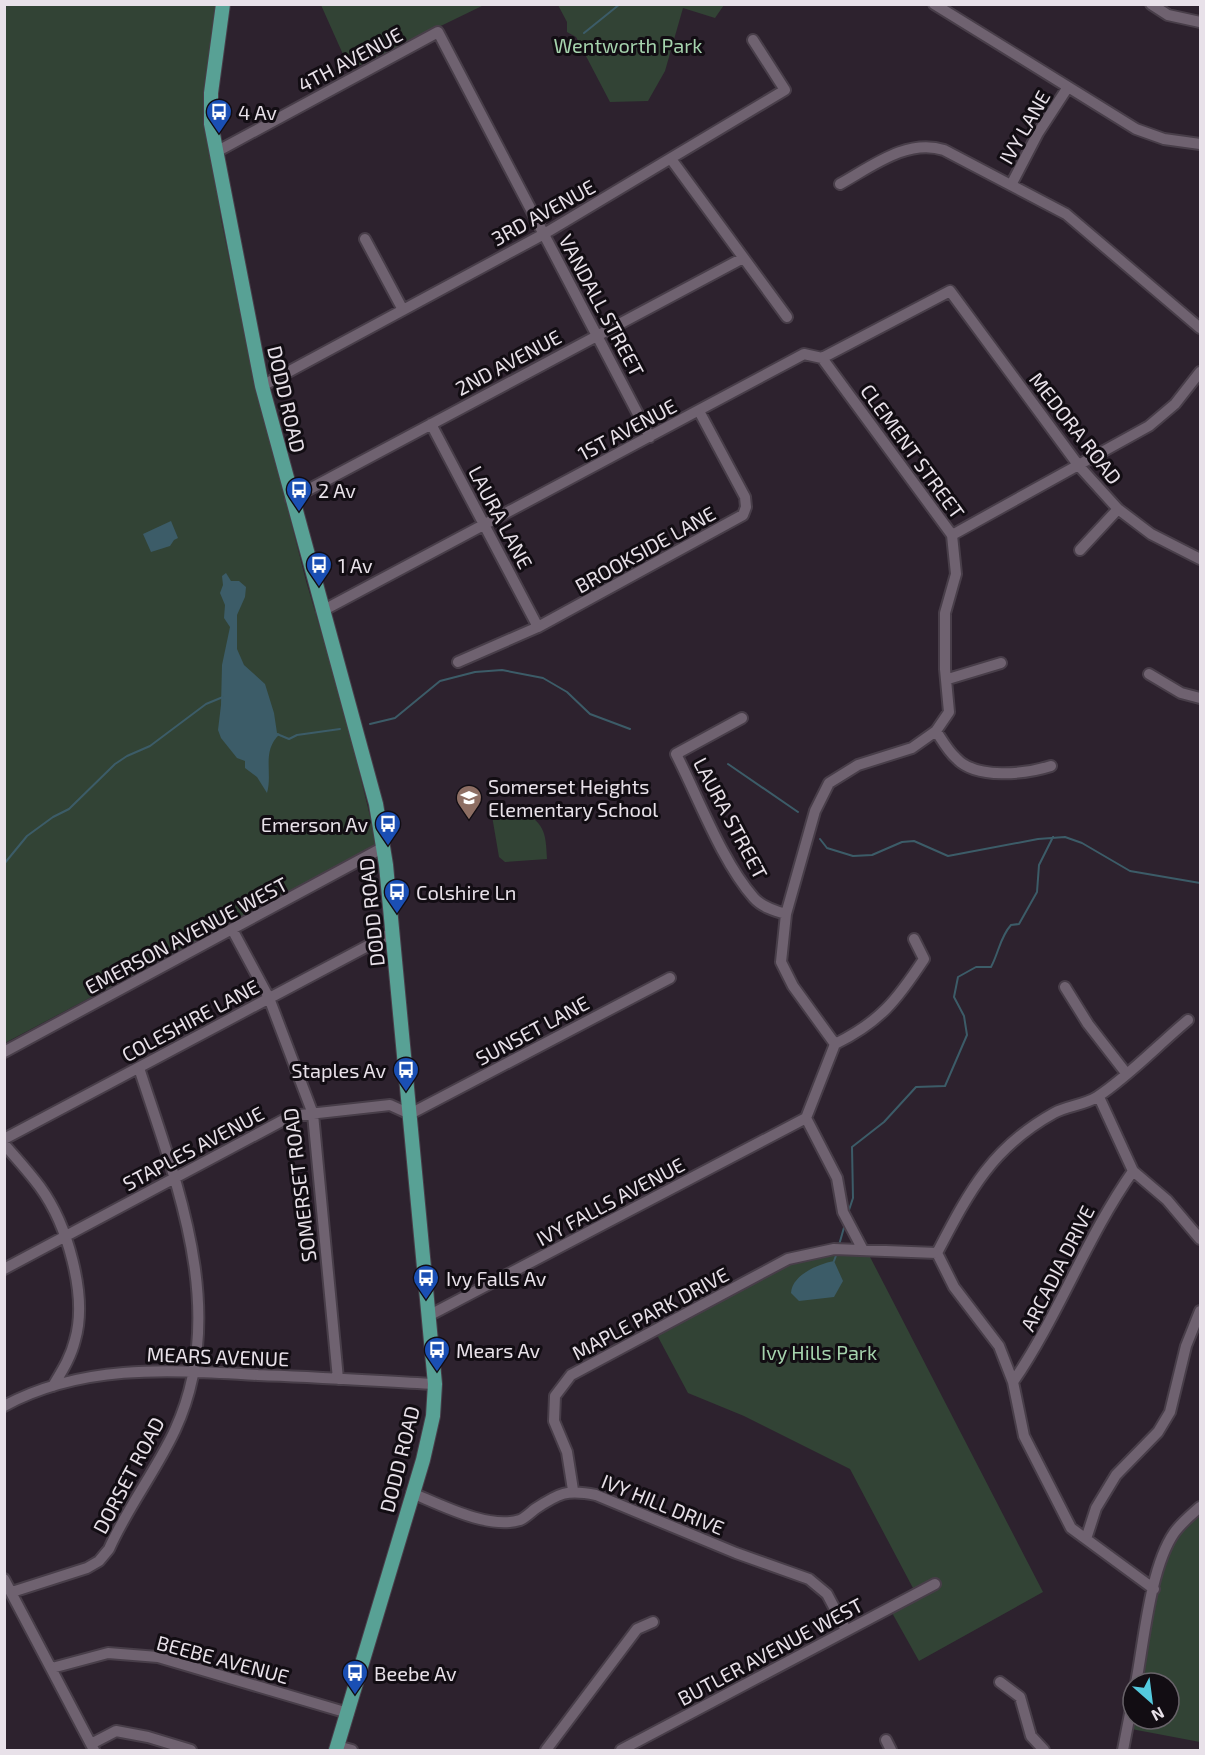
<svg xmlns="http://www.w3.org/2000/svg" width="1205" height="1755" viewBox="0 0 1205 1755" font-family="'Exo 2',sans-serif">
	<rect width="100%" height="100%" fill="#2d222e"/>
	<!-- green -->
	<path fill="#324335" d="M5,5h213l-13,95 16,119 28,136 57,226 38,128 33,136 -372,198z
		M321,5h163l-134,65z
		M558,5h166l-9,13 -32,-10 -18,63 -17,30 -38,1 -34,-65 -9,-5v-10z
		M518,809c26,13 28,22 29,50l-42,3 -6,-5 -8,-47z
		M829,1252l40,3 174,337 -124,69 -28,-50 23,-21 -64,-121 -106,-53 -56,-23 -31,-58 142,-76z
		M1200,1510v232l-74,-14 7,-38v29h36v-36h-35l30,-137z"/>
	<!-- water -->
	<path fill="#3c5c68" d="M171,521l7,17 -4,2 -4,6 -19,6 -8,-18z
		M226,573l5,8h8l7,6 -1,10 -8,18v34l7,16 21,19 9,29 3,20 3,1c-19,17 -7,38 -13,59l-10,-16 -12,-9v-7l-8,-3 -16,-20 -3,-8 3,-25 1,-40 8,-38 -6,-9 1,-13 -5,-12 3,-8 -1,-9z
		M834,1261l9,20 -9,16 -35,4 -8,-8c1,-18 27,-29 43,-32z"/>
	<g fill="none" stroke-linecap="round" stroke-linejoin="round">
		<!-- stream -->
		<path stroke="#3c5c68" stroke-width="2" d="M584,33l36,-29
			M370,724l25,-6 45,-37 35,-9 27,-2 41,8 24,14 23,22 40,15
			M277,734l12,5 8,-4 43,-6
			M728,764l70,48
			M820,839l7,9 26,8 19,-1 30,-13 12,-1 34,15 90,-17 27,-2 17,6 48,28 70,12
			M4,864l23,-28 26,-19 16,-8 46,-45 12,-8 23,-10 56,-42 17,-7
			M848,1213l5,-15 -1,-51 32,-25 32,-35 29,-1 22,-51 -3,-19 -10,-19 4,-20 18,-10h15c8,-15 9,-30 20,-42l8,-1 18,-32 2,-27 14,-28
			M839,1245l6,-21
			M834,1261l3,-8"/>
		<defs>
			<path id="minor" d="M934,4l202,125 28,10 36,5
				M1151,4l17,11 32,7
				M216,152l222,-120 212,405
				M671,159l116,158
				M840,184c31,-17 67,-46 104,-34l122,64 134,114
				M1011,185l27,-52 30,-46
				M365,239l38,71
				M822,358l130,177 4,39 -11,39v56l4,43 -13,19 -24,17 -54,17 -29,18 -14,28 -29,103 -5,48 12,24 42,58
				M262,386l282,-152 241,-144 -32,-50
				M431,424l107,203
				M291,499l452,-241
				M952,535l197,-109 26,-22 25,-32
				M1080,550l38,-41
				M322,611l482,-257 18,4 128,-67 129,175 39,43 33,25 49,25
				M458,662l80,-35 205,-112 3,-8 -1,-10 -46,-86
				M1149,674l32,19 19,5
				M948,679l53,-16
				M742,718l-66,36c22,43 46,108 78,144 8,9 21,13 32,16
				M936,731c6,9 12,20 20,27 20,22 70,16 95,8
				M233,931l36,67 44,116 25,265
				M1065,987l23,37 38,49
				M835,1044l-29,74 31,60 6,34 20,38
				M835,1044c45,-22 62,-44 89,-85l-10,-20
				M4,1052l380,-205
				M1096,1098l3,-1 34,74 34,29 33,39
				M4,1139l388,-206
				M4,1144c12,14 25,28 36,43 27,37 48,108 35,153 -4,17 -13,31 -22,46
				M937,1253l17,34 45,59 14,36 11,54 47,92 83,61
				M937,1253c32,-61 54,-105 117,-140 13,-7 30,-8 43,-16 31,-20 62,-53 91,-77
				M4,1269l287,-153 99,-11 20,9 260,-136
				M430,1315l376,-197
				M1013,1382c46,-67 73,-144 120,-211
				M4,1406c80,-43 167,-36 254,-31 59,2 118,6 177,9
				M573,1490l-6,-38 -13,-31 1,-25 16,-21 217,-116 46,-10 103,4
				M412,1493c29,12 77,37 108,27 5,-2 10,-7 15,-11 24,-16 32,-20 61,-14l140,58 73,26 18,15 19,36
				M1086,1539l10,-31 20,-33 42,-43 12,-20 16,-66 14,-35
				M4,1579l90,171
				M12,1592l75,-24 12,-7 10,-12c18,-41 47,-78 66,-119 55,-118 1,-248 -36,-362
				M52,1668l56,-15 50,4 190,56
				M1000,1682l20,15 11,39 13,14
				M1136,1683c8,-42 14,-115 38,-150 7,-10 17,-18 26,-26
				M886,1740l5,10
				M91,1744l25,-13 32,6 43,13
				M337,1746l15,4
				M546,1750l91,-121 16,-7
				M621,1750l314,-166
				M1123,1750l10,-52"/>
			<path id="major" d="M223,4l-12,89v31l51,262 114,418 10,61 49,519 -2,32 -10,44 -87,290"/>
		</defs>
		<!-- minor casing -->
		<use href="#minor" stroke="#483e49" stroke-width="14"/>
		<!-- major casing -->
		<use href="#major" stroke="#483e49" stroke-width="16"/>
		<!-- minor -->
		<use href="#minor" stroke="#6f6270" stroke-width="10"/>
		<!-- major -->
		<use href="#major" stroke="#58a195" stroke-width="14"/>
	</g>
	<!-- icons -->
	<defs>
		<symbol id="bus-pin" viewBox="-11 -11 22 30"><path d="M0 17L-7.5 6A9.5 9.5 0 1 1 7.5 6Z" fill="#1a4fb4" stroke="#120d13"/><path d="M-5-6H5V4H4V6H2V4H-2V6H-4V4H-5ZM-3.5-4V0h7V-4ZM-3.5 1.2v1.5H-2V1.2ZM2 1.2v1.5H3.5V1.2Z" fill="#fff"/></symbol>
		<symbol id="school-pin" viewBox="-11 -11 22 30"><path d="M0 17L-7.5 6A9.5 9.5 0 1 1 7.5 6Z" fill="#8d6e63" stroke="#120d13"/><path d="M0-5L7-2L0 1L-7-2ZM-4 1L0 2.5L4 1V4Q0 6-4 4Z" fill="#fff"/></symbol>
	</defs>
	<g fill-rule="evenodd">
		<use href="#bus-pin" x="204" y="97" width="30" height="40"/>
		<use href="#bus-pin" x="284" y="475" width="30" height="40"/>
		<use href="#bus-pin" x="304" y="550" width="30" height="40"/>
		<use href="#school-pin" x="454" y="783" width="30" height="40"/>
		<use href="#bus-pin" x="373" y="809" width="30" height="40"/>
		<use href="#bus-pin" x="382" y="877" width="30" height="40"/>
		<use href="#bus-pin" x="391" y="1055" width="30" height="40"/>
		<use href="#bus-pin" x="411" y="1263" width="30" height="40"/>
		<use href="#bus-pin" x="422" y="1335" width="30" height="40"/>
		<use href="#bus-pin" x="340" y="1658" width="30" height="40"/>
	</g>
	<g text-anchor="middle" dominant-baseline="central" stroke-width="6" stroke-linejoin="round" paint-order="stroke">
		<!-- park labels -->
		<g font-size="20" fill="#a5d3ad" stroke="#120d13">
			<text x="628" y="45">Wentworth Park</text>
			<text x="819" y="1352">Ivy Hills Park</text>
		</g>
		<!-- street labels -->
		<g font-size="20" fill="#e8e1e9" stroke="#120d13">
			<text transform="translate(350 59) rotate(-28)">4TH AVENUE</text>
			<text transform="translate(1024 127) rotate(-60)">IVY LANE</text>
			<text transform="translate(543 212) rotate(-29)">3RD AVENUE</text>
			<text transform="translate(602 305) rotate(62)">VANDALL STREET</text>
			<text transform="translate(508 362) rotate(-28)">2ND AVENUE</text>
			<text transform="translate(287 399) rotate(77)">DODD ROAD</text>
			<text transform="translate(1076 428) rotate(52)">MEDORA ROAD</text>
			<text transform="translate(627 429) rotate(-28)">1ST AVENUE</text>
			<text transform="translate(913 451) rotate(54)">CLEMENT STREET</text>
			<text transform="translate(501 517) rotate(62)">LAURA LANE</text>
			<text transform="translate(645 549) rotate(-29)">BROOKSIDE LANE</text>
			<text transform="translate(731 818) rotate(62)">LAURA STREET</text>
			<text transform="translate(371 912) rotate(-96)">DODD ROAD</text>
			<text transform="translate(186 935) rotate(-28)">EMERSON AVENUE WEST</text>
			<text transform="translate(190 1020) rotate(-28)">COLESHIRE LANE</text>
			<text transform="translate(532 1030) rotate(-28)">SUNSET LANE</text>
			<text transform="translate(193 1148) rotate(-28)">STAPLES AVENUE</text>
			<text transform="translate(299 1185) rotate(-97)">SOMERSET ROAD</text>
			<text transform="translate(610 1201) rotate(-28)">IVY FALLS AVENUE</text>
			<text transform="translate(1057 1268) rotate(-63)">ARCADIA DRIVE</text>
			<text transform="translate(650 1313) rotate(-28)">MAPLE PARK DRIVE</text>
			<text transform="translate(218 1356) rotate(2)">MEARS AVENUE</text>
			<text transform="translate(399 1459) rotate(-76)">DODD ROAD</text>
			<text transform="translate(128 1475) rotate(-62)">DORSET ROAD</text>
			<text transform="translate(663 1504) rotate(22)">IVY HILL DRIVE</text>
			<text transform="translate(770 1651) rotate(-28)">BUTLER AVENUE WEST</text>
			<text transform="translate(223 1659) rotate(15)">BEEBE AVENUE</text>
		</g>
		<!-- poi labels -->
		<g font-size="20" fill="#e8e1e9" stroke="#120d13" text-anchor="start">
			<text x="238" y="112">4 Av</text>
			<text x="318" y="490">2 Av</text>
			<text x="338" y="565">1 Av</text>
			<text x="488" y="786">Somerset Heights<tspan x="488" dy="23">Elementary School</tspan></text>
			<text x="368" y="824" text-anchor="end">Emerson Av</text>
			<text x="416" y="892">Colshire Ln</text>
			<text x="386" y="1070" text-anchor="end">Staples Av</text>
			<text x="446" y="1278">Ivy Falls Av</text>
			<text x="456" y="1350">Mears Av</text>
			<text x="374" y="1673">Beebe Av</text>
		</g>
	</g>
	<!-- border -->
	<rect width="1205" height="1755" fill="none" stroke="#e8e1e9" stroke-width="12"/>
	<!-- north arrow -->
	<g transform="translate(1151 1701) rotate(152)"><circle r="28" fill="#120d13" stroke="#686269" stroke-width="1.5"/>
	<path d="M0-4.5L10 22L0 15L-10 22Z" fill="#54cade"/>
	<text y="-9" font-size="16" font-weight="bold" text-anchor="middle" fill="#e8e1e9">N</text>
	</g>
</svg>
